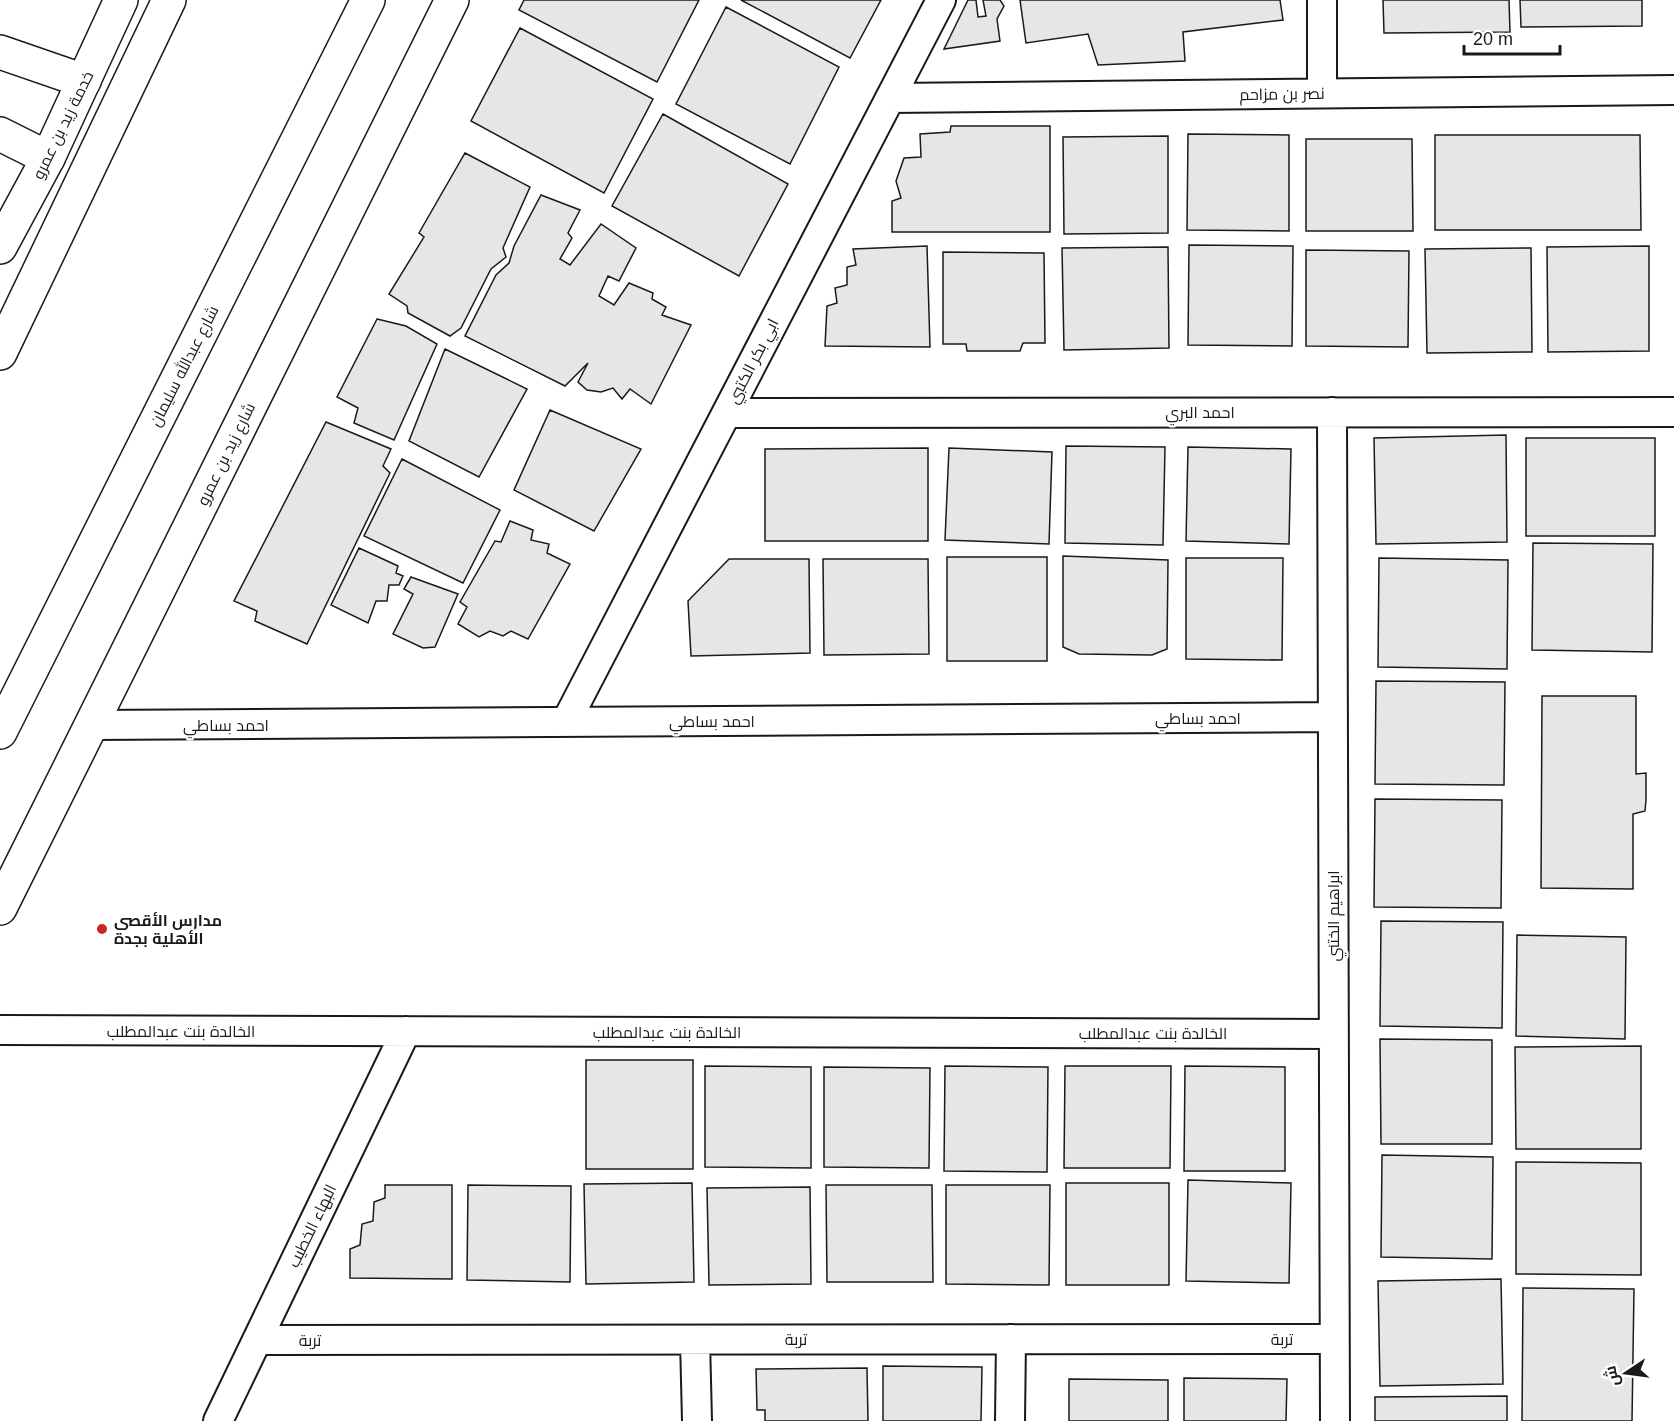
<svg xmlns="http://www.w3.org/2000/svg" width="1674" height="1421" viewBox="0 0 1674 1421" font-family="Helvetica,Cairo,sans-serif">
	<rect width="100%" height="100%" fill="#fff"/>
	<!-- building -->
	<path fill="#e6e6e6" stroke="#1a1a1a" stroke-width="1.5" d="M524,0h175l-42,82 -138,-72z
		M741,0h140l-31,58z
		M968,0h8l2,17 8,-1 -3,-16h17l4,6 -7,13 3,22 -56,8z
		M1020,0h260l3,20 -100,12 2,29 -87,4 -10,-31 -62,9z
		M1383,0h126l1,32 -126,1z
		M1520,0h122v26l-121,1z
		M726,7l113,60 -49,97 -114,-60z
		M520,28l133,71 -49,94 -133,-72z
		M663,114l125,70 -49,92 -127,-70z
		M951,126h99v106h-158v-31l9,-3 -5,-17 8,-23 17,-1 -1,-23 30,-2z
		M1188,134l101,1v96l-102,-1z
		M1435,135h205l1,95h-206z
		M1168,136v97l-104,1 -1,-97z
		M1306,139h106l1,92h-107z
		M465,153l65,34 -27,61 3,9 -15,12 -30,59 -11,8 -42,-23 -1,-7 -18,-12 35,-57 -5,-4z
		M541,195l39,15 -12,23 4,5 -12,21 10,6 31,-41 35,24 -17,33 -11,-5 -9,20 15,9 15,-22 24,10 -1,6 14,8 -4,8 29,10 -40,79 -21,-15 -8,10 -9,-11 -12,4 -14,-2 -9,-8 10,-19 -23,23 -100,-50 31,-61 13,-12 5,-17z
		M1189,245l104,1 -1,100 -104,-1z
		M927,246l3,101 -105,-1 2,-40 10,-3 -2,-15 12,-3v-18l9,-2 -3,-16z
		M1649,246v105l-101,1 -1,-105z
		M1168,247l1,101 -105,2 -2,-102z
		M1531,248l1,104 -105,1 -2,-104z
		M1306,250l103,1 -1,96 -102,-1z
		M943,252l101,1 1,90h-22l-3,8h-53l-1,-7h-23z
		M377,319l29,7 31,18 -43,96 -40,-17 4,-15 -21,-11z
		M445,349l82,40 -48,88 -70,-36z
		M550,410l91,39 -47,82 -80,-41z
		M326,422l65,27 -8,17 7,7 -83,171 -52,-23 2,-10 -23,-10z
		M1506,435l1,107 -131,2 -2,-106z
		M1526,438h129v98h-129z
		M1066,446l99,1 -2,98 -98,-2z
		M1188,447l103,2 -2,95 -103,-3z
		M928,448v93h-163v-92z
		M949,448l103,4 -3,92 -104,-4z
		M402,459l98,51 -37,73 -99,-47z
		M510,521l23,9 -2,10 18,4 -2,9 23,11 -42,75 -17,-8 -8,5 -13,-5 -11,6 -21,-13 9,-17 -7,-5 35,-61 6,1z
		M1533,543l120,1 -1,108 -120,-2z
		M359,548l39,18 -2,7 7,3 -4,9h-10l-2,16h-11l-8,22 -37,-18z
		M1063,556l105,4 -1,89 -15,6 -73,-1 -16,-7z
		M947,557h100v104h-100z
		M1186,558h97l-1,102 -96,-1z
		M1379,558l129,2 -1,109 -129,-2z
		M729,559h80l1,94 -119,3 -3,-55z
		M823,559h105l1,95 -105,1z
		M411,577l47,17 -23,53 -12,1 -30,-14 20,-40 -9,-5z
		M1376,681l129,1 -1,103 -129,-1z
		M1542,696h94v78l10,-1v27l-1,11 -12,3v75l-92,-1z
		M1375,799l127,1 -1,108 -127,-1z
		M1381,921l122,1 -1,106 -122,-2z
		M1517,935l109,2 -1,102 -109,-3z
		M1380,1039l112,1v104h-111z
		M1641,1046v103h-125l-1,-102z
		M586,1060h107v109h-107z
		M705,1066l106,1v101l-106,-1z
		M945,1066l103,1 -1,105 -103,-1z
		M1065,1066h106l-1,102h-106z
		M1185,1066l100,1v104h-101z
		M824,1067l106,1 -1,100 -105,-1z
		M1382,1155l111,2 -1,102 -111,-2z
		M1516,1162l125,1v112l-125,-1z
		M1188,1180l103,3 -2,100 -103,-2z
		M692,1183l2,99 -108,2 -2,-100z
		M1066,1183h103v102h-103z
		M385,1185h67v94l-102,-1v-29l10,-4 2,-21 11,-3 1,-19 11,-4z
		M468,1185l103,1 -1,96 -103,-2z
		M826,1185h106l1,97h-106z
		M946,1185h104l-1,100 -103,-1z
		M810,1187l1,97 -102,1 -2,-97z
		M1501,1279l2,105 -123,2 -2,-105z
		M1523,1288l111,1 -2,132h-110z
		M883,1366l99,1 -1,54h-98z
		M867,1368l1,53h-103v-11h-8l-1,-41z
		M1184,1378l103,1 -1,42h-102z
		M1069,1379l99,1v41h-99z
		M1507,1396v25h-132v-24z"/>
	<g fill="none" stroke-linecap="round" stroke-linejoin="round">
		<defs>
			<path id="minor" d="M1322,0v93
				M890,98l784,-8
				M1332,412l3,1009
				M727,413l947,-1
				M566,722l375,-722
				M91,725l1242,-8
				M0,1030l1333,4
				M257,1340l1077,-1
				M695,1340l2,81
				M218,1421l188,-390
				M1010,1421l1,-82"/>
			<path id="tertiary" d="M0,52l84,29
				M0,134l48,24"/>
			<path id="secondary" d="M0,247l48,-89 73,-158
				M0,908l452,-908"/>
			<path id="primary" d="M0,353l169,-353
				M0,732l368,-732"/>
		</defs>
		<!-- minor casing -->
		<use href="#minor" stroke="#1a1a1a" stroke-width="32"/>
		<!-- tertiary casing -->
		<use href="#tertiary" stroke="#1a1a1a" stroke-width="36"/>
		<!-- secondary casing -->
		<use href="#secondary" stroke="#1a1a1a" stroke-width="36"/>
		<!-- primary casing -->
		<use href="#primary" stroke="#1a1a1a" stroke-width="36"/>
		<!-- minor -->
		<use href="#minor" stroke="#fff" stroke-width="28"/>
		<!-- tertiary -->
		<use href="#tertiary" stroke="#fff" stroke-width="33"/>
		<!-- secondary -->
		<use href="#secondary" stroke="#fff" stroke-width="33"/>
		<!-- primary -->
		<use href="#primary" stroke="#fff" stroke-width="33"/>
	</g>
	<!-- markers -->
	<circle fill="#c62828" stroke="#fff" stroke-width="2" cx="102" cy="929" r="6"/>
	<g text-anchor="middle" dominant-baseline="central" stroke-width="4.5" stroke-linejoin="round" paint-order="stroke">
		<!-- street labels -->
		<g font-size="16" fill="#1a1a1a" stroke="#fff">
			<text transform="translate(1282 94) rotate(-1)">نصر بن مزاحم</text>
			<text transform="translate(63 125) rotate(-64)">خدمة زيد بن عمرو</text>
			<text transform="translate(753 361) rotate(-63)">ابي بكر الكتبي</text>
			<text transform="translate(184 366) rotate(-63)">شارع عبدالله سليمان</text>
			<text x="1200" y="412">احمد البري</text>
			<text transform="translate(226 454) rotate(-64)">شارع زيد بن عمرو</text>
			<text x="1198" y="718">احمد بساطي</text>
			<text x="712" y="721">احمد بساطي</text>
			<text x="226" y="725">احمد بساطي</text>
			<text transform="translate(1333 916) rotate(-90)">ابراهيم الختني</text>
			<text x="181" y="1031">الخالدة بنت عبدالمطلب</text>
			<text x="667" y="1032">الخالدة بنت عبدالمطلب</text>
			<text x="1153" y="1033">الخالدة بنت عبدالمطلب</text>
			<text transform="translate(312 1226) rotate(-64)">البهاء الخطيب</text>
			<text x="796" y="1339">تربة</text>
			<text x="1282" y="1339">تربة</text>
			<text x="310" y="1340">تربة</text>
		</g>
		<!-- poi labels -->
		<g font-size="16" font-weight="bold" fill="#1a1a1a" stroke="#fff" text-anchor="start">
			<text x="114" y="920">مدارس الأقصى<tspan x="114" dy="18">الأهلية بجدة</tspan></text>
		</g>
	</g>
	<!-- north arrow -->
	<g transform="translate(1626 1373) rotate(257)" stroke="#ffffff" stroke-width="4.5" paint-order="stroke">
	<path d="M0-4.5L10 22L0 15L-10 22Z" fill="#1a1a1a"/>
	<text y="-9" font-size="16" font-weight="bold" text-anchor="middle" fill="#1a1a1a">ش</text>
	</g>
	<!-- scale -->
	<path d="M1464 45v9h96v-9" fill="none" stroke="#1a1a1a" stroke-width="3"/>
	<text x="1473" y="45" font-size="18" fill="#1a1a1a" stroke="#ffffff" stroke-width="4.5" paint-order="stroke">20 m</text>
</svg>
